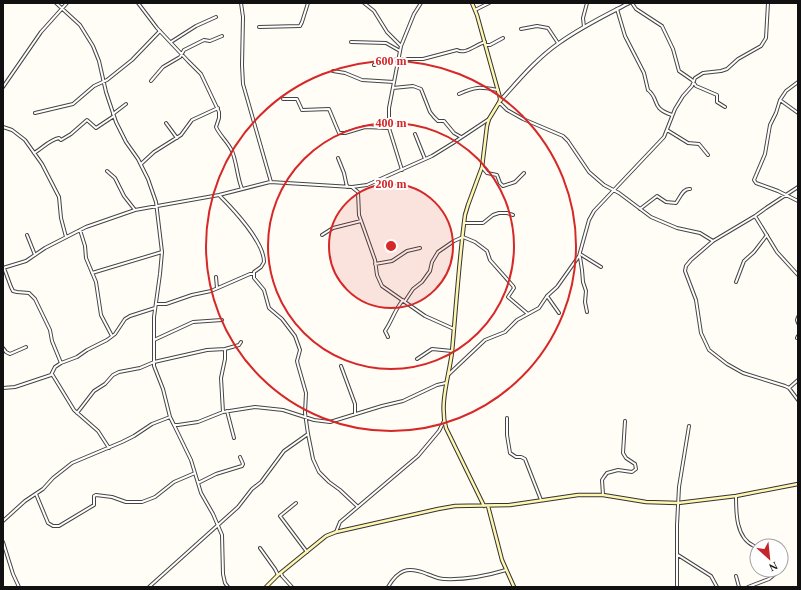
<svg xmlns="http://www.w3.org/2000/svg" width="801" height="590" viewBox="0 0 801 590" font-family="Georgia,serif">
	<rect width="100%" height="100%" fill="#fffdf5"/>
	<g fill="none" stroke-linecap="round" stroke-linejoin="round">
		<defs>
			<path id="minor" d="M56,3l24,22 13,21 6,15 7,31 10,30 10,20 12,17 10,20 8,23 6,50 -2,22 -6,43v49l9,23 7,28
				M138,3l19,25 31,33 13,13 18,38v6l-3,9c4,9 12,15 16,24 5,12 5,26 10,38
				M241,3l2,14 -1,48 1,19 28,98
				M364,3l10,8 13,21 14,14
				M632,3l4,6 26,17 11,23 6,22 13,9 4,6 21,9v7l8,5
				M617,9l8,27 19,37 4,17c12,9 2,18 24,25
				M475,10l14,-7
				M259,27l41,-1 2,-4 6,-19
				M584,27l-1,-9 4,-15
				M521,29l16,-3 11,2 10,15
				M171,42l25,-16 20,-9
				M351,42l35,1 14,8
				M486,45h4l13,-7
				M374,65l24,-6h25l34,-9c8,5 18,-5 28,-8
				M333,71l12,2 17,7 32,2
				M151,81l12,-14 17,-10 4,-7 20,-10 6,1 12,-5
				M798,82l-12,9 -6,9 -4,13 -6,12 -5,29 -11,26 2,3 22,8 20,10
				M3,87l38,-55 26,-29
				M393,88l20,-2 8,3 9,23 4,5 4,4h6l10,12 7,4
				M459,94c17,-8 21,-7 39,-4
				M283,99h14l5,11 27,-1 10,24h6l20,-6 24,1
				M780,100l18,13
				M498,104h3l6,6 16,9 40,17 5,5 21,31 15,13 15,8 32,24 26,11 23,5 13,8
				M35,113l38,-9 21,-18 13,-6 25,-20 28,-29
				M113,114l13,-10
				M166,123l11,15
				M3,127l9,3 13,10 17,24 17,33 2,21 5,19
				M667,130l21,13 11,1 9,11
				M415,134l10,25
				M34,153c9,-5 15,-13 25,-15l2,2 10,-6 16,-14 9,8 18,-12
				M338,158l6,15 3,14
				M141,164l13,-12 27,-17 11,-15 26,-12
				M482,167l5,6 10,2 3,8 3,3 12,-4 9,-9
				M402,170l-13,-42v-20l12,-62 13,-32 7,-11
				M107,171l8,7 9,18 11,14
				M798,187l-32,21 -11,8 -42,25 -22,19 -5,6 -1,5 11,29 5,33 8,17 18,14 16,9 42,13 4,2 9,12
				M353,188l5,4 1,23 16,45 2,15 5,11 43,30 29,13
				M640,209l17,-13 9,6 10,1c4,-5 7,-15 14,-14
				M755,216l22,36 21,23
				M464,223h19l10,-8 6,-2h8l6,2
				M80,230l5,16 1,12 10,24 5,33 11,21
				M27,235l8,20
				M322,235l11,-7 28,-7
				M580,254l21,13
				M580,257l2,13 1,12 3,9 -1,11 2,10
				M375,264l17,-3 15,-10 13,-3
				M3,268l23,-7 19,-13 41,-21 49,-17 84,-15 51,-13 82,5 15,-2 65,-29 21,-13 36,-24
				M4,268l7,19 2,4 4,1 12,1 6,6 15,31 2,11 9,22
				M92,273l70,-21
				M216,277l1,11
				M736,282l8,-21 10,-9 13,-17
				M547,296l12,17
				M405,301l8,-12 9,-7 8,-11 2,-9 6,-10 16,-11 9,-4 12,5 12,9 3,9 23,26 1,2 -6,9 20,17
				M156,304h10l26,-9 19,-4 39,-17h3
				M798,317l-1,3 1,3
				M388,337l-3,-6c7,-10 10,-22 18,-31
				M797,338l1,-2
				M154,340l39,-18 29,-2
				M3,348l3,4 4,2 16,-7
				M417,359l15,-10 20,2
				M341,366l14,38v10
				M52,374l22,36 24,21 11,17
				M449,374l36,-34 20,-8 12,-12 22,-12 8,-12 10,-9 22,-31 10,-36 5,-9 70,-74 11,-28 8,-13 9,-10 3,-8 8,-5 18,-2 6,-2 11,-10 23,-13 5,-8 2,-35
				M3,388l12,-1 36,-12 4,-8 6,-4 16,-6 10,-7 20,-10 8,-6 10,-15 5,-3 25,-8
				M789,388l9,-8
				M227,411l7,27
				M223,412l-2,-34 4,-19v-10l14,-4 2,-3
				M77,413l17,-22 11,-7 8,-9 6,-3 21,-4 14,-6 53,-12 18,-1
				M507,418v17l3,18 6,4h5l4,2 16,41
				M174,425l17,35 10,33 12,21 9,21 1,39 2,9 3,4
				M308,434l5,25 6,13 10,10 11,8 17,16
				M198,483l18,-9 26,-8 1,-2 -3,-7
				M36,494l12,29 5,3h6l35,-21v-9l2,-1 16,2 14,5h16l13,-5 19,-15 21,-9
				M603,495l-1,-15 2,-3 3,-4 11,-3 14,2 4,-3 -1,-5 -9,-6 -3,-5 2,-32
				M736,496c0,17 0,42 18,50
				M296,503l-16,13 27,36
				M3,521l22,-20 18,-12 10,-11 19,-15 50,-21 12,-6 18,-12 18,-7 4,8h4l20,-3 25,-10 32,-5 28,3 31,10 16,2 52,-16 21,-5 34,-16 9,-2
				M336,532l4,-10 78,-66 21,-25 5,-10
				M3,542l10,32 6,13
				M260,548l15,21 3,6
				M678,555l33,21 6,11
				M281,573l1,3 10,11
				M736,576l3,11
				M149,587l89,-80 14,-18 9,-7 23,-31 24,-17 -3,-21 1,-20 -8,-28 -1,-4 3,-11 -5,-14 -13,-17 -13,-11 -5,-18 -10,-12v-6l7,-5 3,-5c0,-20 -31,-53 -45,-67
				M388,587c10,-17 19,-21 39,-13 6,2 11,5 17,5 21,1 42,-3 62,-9
				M677,587v-62l2,-38 10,-61
				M748,587l21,-8 11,-9"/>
			<path id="tertiary" d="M500,101c18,-20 36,-42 59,-58 22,-16 47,-28 70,-40"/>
			<path id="secondary" d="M472,3l5,12 23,83v3l-11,18 -2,7 -5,41 -14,38 -3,10c-6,46 -9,92 -13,137 -3,25 -13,51 -6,76l38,78
				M488,506l14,54 12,27
				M266,587l12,-12 48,-39 10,-4 102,-23 17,-3 55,-1 68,-10h25l43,7 32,1 58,-7 62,-12"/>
		</defs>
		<!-- minor casing -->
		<use href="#minor" stroke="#444" stroke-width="4"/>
		<!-- tertiary casing -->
		<use href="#tertiary" stroke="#444" stroke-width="4.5"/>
		<!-- secondary casing -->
		<use href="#secondary" stroke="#333" stroke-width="4.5"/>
		<!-- minor -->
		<use href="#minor" stroke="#fff" stroke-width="2"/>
		<!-- tertiary -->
		<use href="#tertiary" stroke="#fff" stroke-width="2.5"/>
		<!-- secondary -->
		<use href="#secondary" stroke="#fff6b0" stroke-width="2.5"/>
	</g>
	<!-- distance rings -->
	<circle cx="391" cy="246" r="62" fill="#d62828" fill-opacity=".12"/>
	<g fill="none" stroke="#d62828" stroke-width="2">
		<circle cx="391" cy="246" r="62"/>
		<circle cx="391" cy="246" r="123"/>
		<circle cx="391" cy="246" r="185"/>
	</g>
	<circle cx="391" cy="246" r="6" fill="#d62828" stroke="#fff" stroke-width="2"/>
	<g font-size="12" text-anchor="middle" font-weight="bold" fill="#d62828" stroke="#fff" stroke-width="4" stroke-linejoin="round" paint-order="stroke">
		<text x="391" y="65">600 m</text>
		<text x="391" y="127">400 m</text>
		<text x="391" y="188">200 m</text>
	</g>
	<!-- border -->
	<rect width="801" height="590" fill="none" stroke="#111111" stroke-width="8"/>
	<!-- north arrow -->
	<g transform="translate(769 558) rotate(153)"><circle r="19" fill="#ffffff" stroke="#a0a0a0"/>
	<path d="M0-3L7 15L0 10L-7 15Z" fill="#c4262e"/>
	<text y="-6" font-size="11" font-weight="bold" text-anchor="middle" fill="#111111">N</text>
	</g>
</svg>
